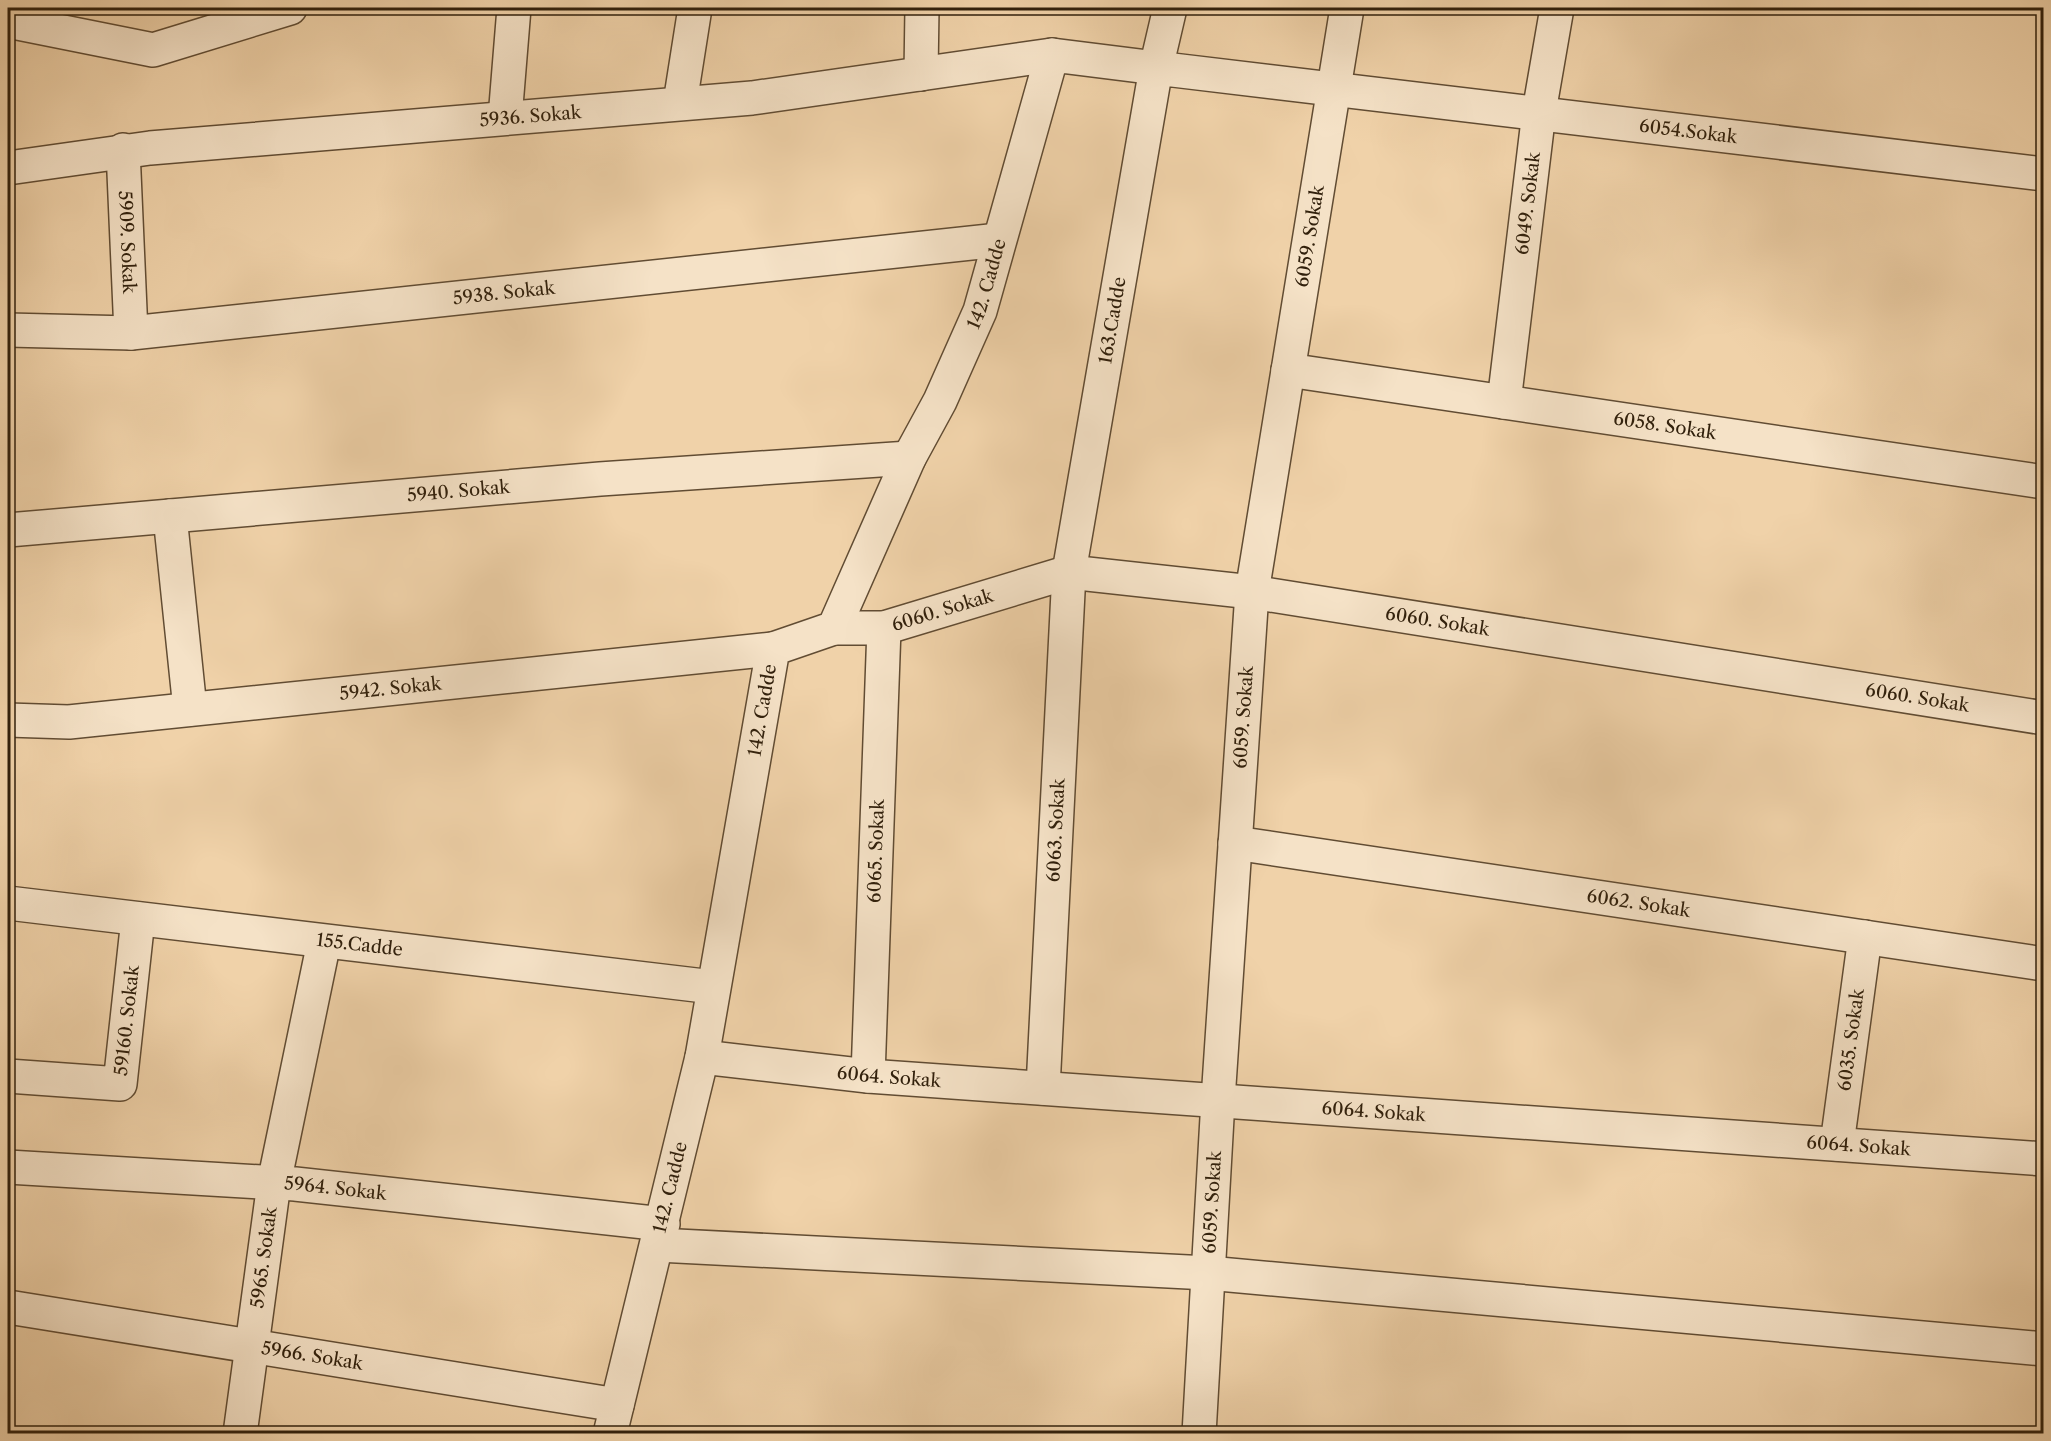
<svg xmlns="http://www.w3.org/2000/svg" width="2051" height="1441" viewBox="0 0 2051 1441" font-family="'Libre Caslon Text',serif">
	<rect width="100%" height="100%" fill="#f0d2a9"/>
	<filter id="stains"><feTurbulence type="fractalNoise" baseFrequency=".00333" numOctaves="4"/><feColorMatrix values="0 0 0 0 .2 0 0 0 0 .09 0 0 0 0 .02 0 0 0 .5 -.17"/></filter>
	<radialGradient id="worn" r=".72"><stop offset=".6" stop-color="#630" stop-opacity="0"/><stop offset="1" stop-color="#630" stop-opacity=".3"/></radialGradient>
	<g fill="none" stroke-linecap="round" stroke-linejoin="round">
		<defs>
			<g id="minor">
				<path d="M8,21l145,29 137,-42"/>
				<path d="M921,74l1,-66"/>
				<path d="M680,103l15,-95"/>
				<path d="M505,118l9,-110"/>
				<path id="s1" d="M123,150l8,183"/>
				<path id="s2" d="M8,168l142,-20 602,-50 300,-43"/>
				<path id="s3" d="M8,330l123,3 868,-93"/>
				<path id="s4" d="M1288,370l756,112"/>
				<path id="s5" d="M1504,402l35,-290 18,-104"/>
				<path d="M170,516l20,193"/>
				<path id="s6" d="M8,530l592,-51 309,-21"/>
				<path id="s7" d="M834,628h50l185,-56 183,20 792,126"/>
				<path id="s8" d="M8,720l61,2 704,-73"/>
				<path id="s9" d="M1235,843l809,121"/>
				<path id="s10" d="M8,903l705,84"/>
				<path id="s11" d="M702,1057l166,19 1176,83"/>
				<path id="s12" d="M8,1076l112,8 18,-165"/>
				<path id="s13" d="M868,1076l16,-448"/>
				<path id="s14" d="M1043,1088l26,-516 87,-504 888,106"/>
				<path id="s15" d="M1837,1144l28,-207"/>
				<path id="s16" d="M8,1167l287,17 368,40"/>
				<path d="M658,1245l550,28 836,76"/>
				<path id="s17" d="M8,1307l609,98"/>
				<path id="s18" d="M240,1434l34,-251 50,-241"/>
				<path id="s19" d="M610,1434l92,-377 71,-408 61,-21 75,-170 31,-57 40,-90 72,-256 104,13 14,-60"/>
				<path id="s20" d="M1199,1434l19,-334 34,-508 95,-584"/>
			</g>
		</defs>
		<!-- minor casing -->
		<use href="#minor" stroke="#614c33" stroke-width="36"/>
		<!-- minor -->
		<use href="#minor" stroke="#f5e2c7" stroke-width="33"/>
	</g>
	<g text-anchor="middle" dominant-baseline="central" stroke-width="5" stroke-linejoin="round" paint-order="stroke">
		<!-- street labels -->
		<g font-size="18" fill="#31200c" stroke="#f5e2c7">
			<text stroke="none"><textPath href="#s2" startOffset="525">5936. Sokak</textPath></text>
			<text stroke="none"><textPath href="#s14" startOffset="1564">6054.Sokak</textPath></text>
			<text stroke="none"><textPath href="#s5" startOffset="200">6049. Sokak</textPath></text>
			<text stroke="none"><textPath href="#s20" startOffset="1204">6059. Sokak</textPath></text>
			<text stroke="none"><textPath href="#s1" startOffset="92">5909. Sokak</textPath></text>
			<text stroke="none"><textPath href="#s19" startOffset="1244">142. Cadde</textPath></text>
			<text stroke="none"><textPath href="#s3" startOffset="498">5938. Sokak</textPath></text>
			<text stroke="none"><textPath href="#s14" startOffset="772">163.Cadde</textPath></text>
			<text stroke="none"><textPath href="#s4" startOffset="381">6058. Sokak</textPath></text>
			<text stroke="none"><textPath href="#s6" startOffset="452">5940. Sokak</textPath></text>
			<text stroke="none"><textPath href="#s7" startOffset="111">6060. Sokak</textPath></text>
			<text stroke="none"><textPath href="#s7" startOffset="615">6060. Sokak</textPath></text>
			<text stroke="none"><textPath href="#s8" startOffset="384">5942. Sokak</textPath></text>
			<text stroke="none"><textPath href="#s7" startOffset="1101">6060. Sokak</textPath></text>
			<text stroke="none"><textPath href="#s19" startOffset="740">142. Cadde</textPath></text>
			<text stroke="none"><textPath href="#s20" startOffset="718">6059. Sokak</textPath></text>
			<text stroke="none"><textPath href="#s14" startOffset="258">6063. Sokak</textPath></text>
			<text stroke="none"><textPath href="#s13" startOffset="225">6065. Sokak</textPath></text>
			<text stroke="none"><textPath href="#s9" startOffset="408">6062. Sokak</textPath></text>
			<text stroke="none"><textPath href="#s10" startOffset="354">155.Cadde</textPath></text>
			<text stroke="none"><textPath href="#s12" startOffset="176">59160. Sokak</textPath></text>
			<text stroke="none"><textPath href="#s15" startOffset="105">6035. Sokak</textPath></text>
			<text stroke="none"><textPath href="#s11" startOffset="188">6064. Sokak</textPath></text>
			<text stroke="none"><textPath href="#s11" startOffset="674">6064. Sokak</textPath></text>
			<text stroke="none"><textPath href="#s11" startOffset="1160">6064. Sokak</textPath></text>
			<text stroke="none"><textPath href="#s19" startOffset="254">142. Cadde</textPath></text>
			<text stroke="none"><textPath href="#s16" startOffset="328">5964. Sokak</textPath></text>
			<text stroke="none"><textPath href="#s20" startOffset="232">6059. Sokak</textPath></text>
			<text stroke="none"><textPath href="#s18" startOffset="178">5965. Sokak</textPath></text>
			<text stroke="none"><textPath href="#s17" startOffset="308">5966. Sokak</textPath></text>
		</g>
	</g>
	<!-- margin -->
	<rect width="2051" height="1441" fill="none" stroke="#f0d2a9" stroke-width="30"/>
	<rect x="9" y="9" width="2033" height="1423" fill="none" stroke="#31200c" stroke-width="3"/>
	<rect x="15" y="15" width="2021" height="1411" fill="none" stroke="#31200c" stroke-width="1.5"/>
	<rect width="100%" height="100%" filter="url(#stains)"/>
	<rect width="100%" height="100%" fill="url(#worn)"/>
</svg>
